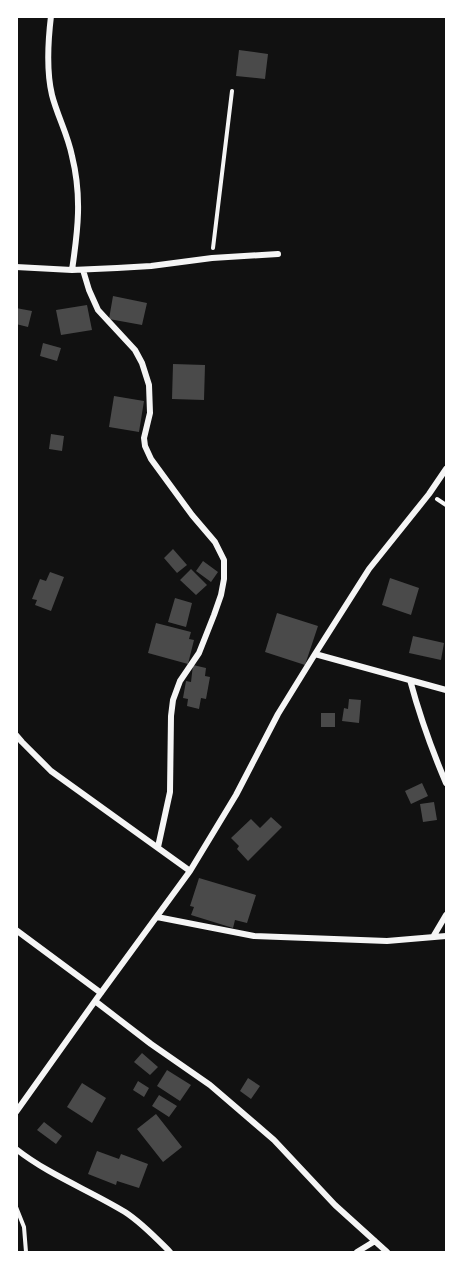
<svg xmlns="http://www.w3.org/2000/svg" width="463" height="1269" viewBox="0 0 463 1269" font-family="'Alegreya Sans',sans-serif">
	<rect width="100%" height="100%" fill="#111"/>
	<!-- building -->
	<path fill="#4a4a4a" d="M239,50l29,4 -3,25 -29,-3z
		M113,296l34,7 -5,22 -33,-6z
		M87,305l5,25 -31,5 -5,-25z
		M16,308l16,3 -4,16 -12,-3z
		M43,343l18,5 -4,13 -17,-5z
		M173,364l32,1 -1,35 -32,-1z
		M114,396l30,5 -5,31 -30,-5z
		M51,434l13,2 -2,15 -13,-2z
		M173,549l14,16 -10,8 -13,-15z
		M203,561l15,11 -7,10 -15,-11z
		M191,569l16,16 -11,10 -16,-15z
		M50,572l14,5 -13,34 -16,-6 2,-5 -5,-1 8,-20 6,2z
		M390,578l29,10 -8,27 -29,-10z
		M175,598l17,5 -6,24 -18,-5z
		M277,613l41,13 -13,39 -40,-13z
		M156,623l35,9 -2,7 5,1 -6,24 -40,-11z
		M413,636l31,7 -3,17 -32,-7z
		M193,665l13,3 -1,8 5,1 -4,22 -5,-1 -2,11 -12,-3 1,-7 -5,-1 3,-17 5,1z
		M349,699l12,1 -2,23 -17,-2 2,-13 4,1z
		M321,713h14v14h-14z
		M422,783l6,13 -17,8 -6,-13z
		M434,802l3,18 -14,2 -3,-18z
		M271,817l11,10 -34,34 -11,-12 2,-3 -8,-8 20,-19 9,9z
		M199,878l57,17 -9,28 -12,-3 -2,8 -42,-13 3,-8 -4,-1z
		M142,1053l16,14 -8,8 -16,-13z
		M167,1070l24,15 -11,16 -23,-15z
		M248,1078l12,8 -9,13 -11,-8z
		M138,1081l11,7 -5,9 -11,-7z
		M82,1083l24,15 -14,25 -25,-16z
		M159,1095l18,11 -8,11 -17,-11z
		M156,1114l26,33 -19,15 -26,-33z
		M44,1122l18,14 -6,8 -19,-14z
		M97,1151l22,8 2,-5 27,10 -9,24 -22,-7 -1,4 -28,-11z"/>
	<g fill="none" stroke-linecap="round" stroke-linejoin="round">
		<!-- path -->
		<path stroke="#f5f5f5" stroke-width="4" d="M213,248l19,-157
			M437,499l9,6
			M16,1207l8,20 2,25"/>
		<!-- minor -->
		<path stroke="#f5f5f5" stroke-width="6" d="M51,16c-3,25 -5,54 1,79 5,20 16,40 20,61 10,40 6,74 0,114
			M16,267l56,3 45,-2 34,-2 61,-8 66,-4
			M83,270l6,20 9,20 37,40 7,13 7,22 1,28 -6,25 1,8 6,13 41,56 23,27 9,18v19l-3,16 -7,20 -15,38 -19,28 -7,19 -2,16 -1,76 -12,55
			M315,654l131,36
			M410,680c10,37 21,68 36,103
			M16,735l6,7 29,29 139,100
			M157,917l97,19 133,5 59,-5
			M16,930l85,63
			M433,937l13,-22
			M95,1001l56,43 59,41 64,55 61,65 52,47
			M16,1112l79,-111 95,-130 46,-76 42,-81 37,-60 54,-85 60,-75 17,-25
			M16,1149c33,26 73,41 109,63 17,11 31,26 45,40
			M357,1252l18,-11"/>
	</g>
	<!-- border -->
	<rect width="463" height="1269" fill="none" stroke="#ffffff" stroke-width="36"/>
</svg>
